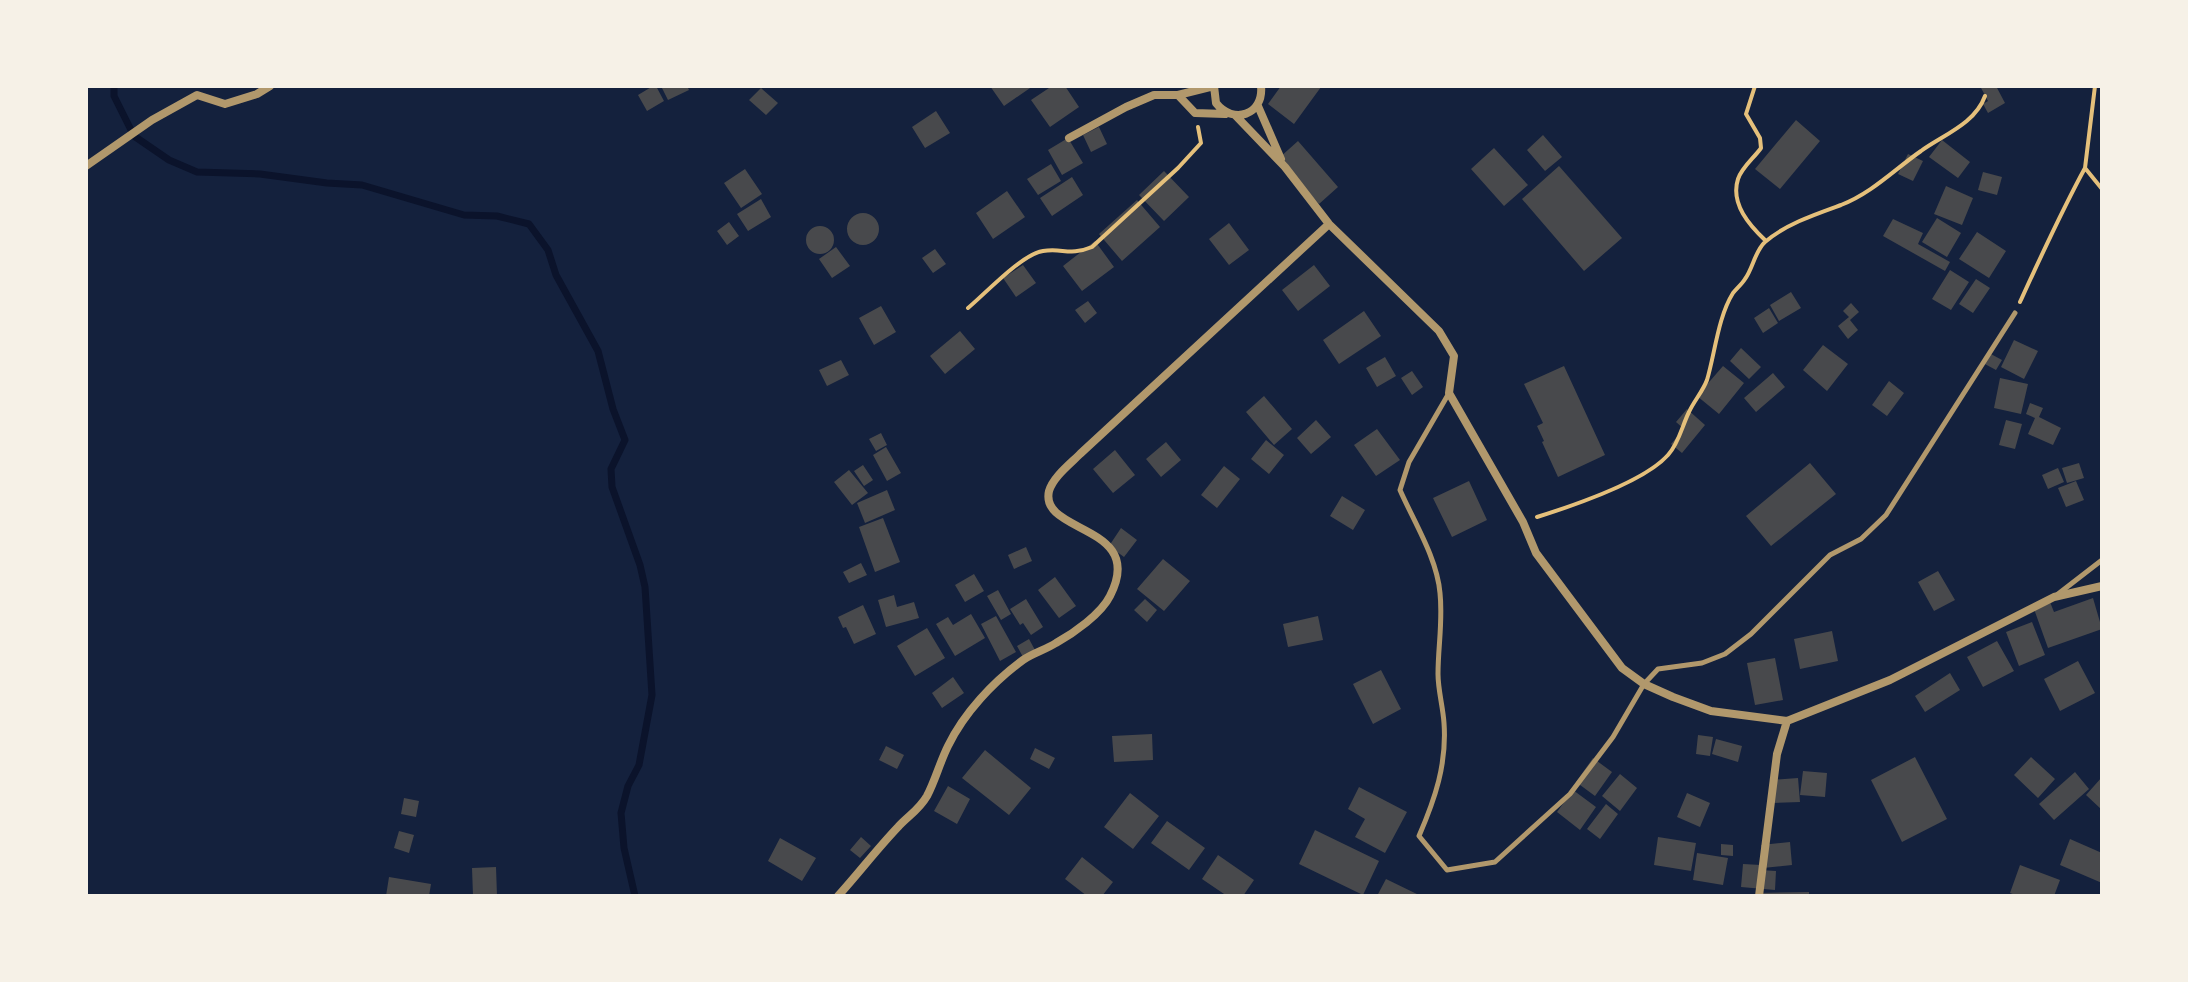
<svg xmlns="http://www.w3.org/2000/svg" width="2188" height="982" viewBox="0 0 2188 982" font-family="Poppins,sans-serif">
	<rect width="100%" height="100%" fill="#14213d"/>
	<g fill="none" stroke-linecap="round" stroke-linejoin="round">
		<!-- stream -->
		<path stroke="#0b132b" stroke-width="7" d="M114,86v10l20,40 35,24 28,12 63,2 67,9 35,2 102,30 33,1 32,8 19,26 8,25 42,76 15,58 12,31 -14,29 1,18 28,78 5,22 7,108 -13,70 -11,21 -7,27 3,35 11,48"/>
	</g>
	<!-- building -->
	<path fill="#48494c" d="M653,86h3l8,15 -17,10 -9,-16z
		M661,86h26l2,4 -21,10z
		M990,86h43l-29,20z
		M1052,86h13l14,21 -29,20 -19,-27z
		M1281,86h39l1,1 -27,37 -26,-20z
		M1980,86h16l9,17 -17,10 -5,-9 5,-3z
		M761,88l17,15 -12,12 -17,-15z
		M936,111l14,22 -25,15 -13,-21z
		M1796,120l24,21 -40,48 -25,-20z
		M1099,127l8,17 -16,8 -8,-17z
		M1543,135l19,22 -17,14 -18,-21z
		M1068,138l15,25 -21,12 -14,-25z
		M1942,140l28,22 -12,16 -29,-21z
		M1298,141l40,46 -19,17 -40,-46z
		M1494,148l34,37 -24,21 -33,-37z
		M1908,154l15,7 -10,20 -15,-7z
		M1051,164l10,17 -23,14 -11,-16z
		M1559,166l63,72 -38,33 -62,-72z
		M745,169l17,25 -21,14 -17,-25z
		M1164,171l25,26 -25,24 -25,-26z
		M1983,172l19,5 -5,18 -19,-5z
		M1072,177l11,18 -31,21 -12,-18z
		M1946,186l27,12 -11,27 -28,-11z
		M1007,191l18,26 -32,22 -17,-26z
		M761,199l10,18 -23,14 -11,-17z
		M1137,200l23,27 -38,34 -23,-27z
		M847 229a16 16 0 1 1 32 0a16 16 0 1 1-32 0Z
		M1937,218l24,15 -14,24 -25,-15z
		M1893,219l30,14 -5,11 32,18 -5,9 -62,-35z
		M729,222l10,14 -12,9 -10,-14z
		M1229,223l20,27 -20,15 -20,-26z
		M806 240a14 14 0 1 1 28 0a14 14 0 1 1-28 0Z
		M1977,232l29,19 -17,27 -30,-19z
		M1095,241l19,26 -32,24 -19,-25z
		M836,247l14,19 -18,12 -13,-19z
		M935,249l11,15 -13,9 -11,-15z
		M1023,265l13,18 -20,14 -13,-19z
		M1314,265l16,21 -32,25 -16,-21z
		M1950,270l19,12 -18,28 -19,-11z
		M1976,279l14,9 -17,25 -14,-9z
		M1791,292l10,16 -22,13 -9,-16z
		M1088,301l9,12 -12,10 -10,-13z
		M1851,303l8,9 -9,8 8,10 -10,9 -10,-13 11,-9 -6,-6z
		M881,306l15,26 -22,13 -15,-27z
		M1769,308l9,15 -15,10 -9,-15z
		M1364,311l17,25 -42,28 -16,-24z
		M960,331l15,18 -30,25 -15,-18z
		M2014,340l24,11 -14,28 -23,-12z
		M1823,345l25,19 -21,27 -24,-21z
		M1741,348l20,19 -12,12 -19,-18z
		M1989,353l13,7 -6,10 -13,-7z
		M1385,357l11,19 -19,11 -11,-19z
		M841,360l8,15 -22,11 -8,-16z
		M1564,366l41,89 -47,22 -16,-35 2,-1 -7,-15 6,-3 -19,-39z
		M1723,366l21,17 -25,31 -22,-18z
		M1412,371l11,16 -11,8 -11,-17z
		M1773,373l12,14 -29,25 -12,-14z
		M2000,378l28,6 -7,30 -27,-6z
		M1889,381l15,12 -17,23 -15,-11z
		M1264,396l28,33 -18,16 -28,-33z
		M2030,403l13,5 -4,9 22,11 -8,17 -25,-11 7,-16 -9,-4z
		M1687,409l18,16 -23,28 -11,-9 13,-15 -8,-7z
		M1316,420l15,17 -20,17 -14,-16z
		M2006,420l16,4 -7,25 -16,-4z
		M1377,429l23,31 -24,16 -22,-31z
		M881,433l6,12 -11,6 -7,-12z
		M1266,440l18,15 -15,19 -18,-15z
		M1166,442l15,18 -20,17 -15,-18z
		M886,447l15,26 -14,8 -14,-26z
		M1115,450l20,25 -22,18 -20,-24z
		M1810,463l26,31 -65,52 -25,-30z
		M2079,463l5,15 -17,5 -5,-15z
		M863,465l10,15 -9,6 -10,-15z
		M1224,466l16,13 -23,29 -16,-13z
		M2058,468l6,14 -16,7 -6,-14z
		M849,470l19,23 -16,12 -18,-23z
		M1469,481l18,39 -35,17 -19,-39z
		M2076,481l8,19 -18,7 -8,-19z
		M887,490l8,20 -30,13 -8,-20z
		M1342,496l23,14 -12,20 -23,-14z
		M883,518l17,44 -25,10 -16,-45z
		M1121,528l16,12 -13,17 -15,-11z
		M1026,547l6,14 -18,8 -6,-14z
		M1163,559l27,22 -26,30 -27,-22z
		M861,563l6,12 -18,8 -6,-11z
		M1938,571l17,29 -21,11 -16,-29z
		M974,574l10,17 -19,11 -10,-17z
		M1055,577l21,29 -17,12 -21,-28z
		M998,590l13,24 -10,6 -14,-24z
		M894,595l3,12 17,-5 5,16 -33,9 -8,-27z
		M2093,598l9,31 -54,19 -14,-39 16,-7 4,10z
		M1026,599l17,28 -12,8 -8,-12 -3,2 -10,-16z
		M1145,599l12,11 -10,12 -13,-12z
		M863,605l13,29 -22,10 -8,-17 -3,1 -5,-11z
		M971,614l14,24 -30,18 -19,-32 12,-7 5,8z
		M996,616l20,36 -16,9 -19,-37z
		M1318,616l5,24 -35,7 -5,-23z
		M2032,622l13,33 -26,11 -13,-34z
		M927,628l18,30 -30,18 -18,-30z
		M1832,631l6,30 -38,8 -6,-30z
		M1029,639l6,11 -12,7 -6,-11z
		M1997,641l17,30 -31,16 -16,-30z
		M1775,658l8,42 -28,5 -8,-42z
		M2078,661l17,32 -35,18 -16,-32z
		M1381,670l20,39 -28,15 -20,-40z
		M1950,673l10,17 -35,22 -10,-16z
		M953,677l11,16 -22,15 -10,-15z
		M1152,734l1,26 -39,2 -2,-26z
		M1698,735l15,2 -3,19 -14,-2z
		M1716,739l26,7 -4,16 -26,-8z
		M886,746l18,9 -7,14 -18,-9z
		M1035,748l20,10 -6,11 -19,-10z
		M985,750l46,38 -22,27 -47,-37z
		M1915,757l32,62 -45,23 -31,-62z
		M2031,757l24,22 -17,19 -24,-23z
		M1593,758l19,14 -17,24 -19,-14z
		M1803,771l24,2 -2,24 -25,-2z
		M2075,772l14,17 -35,31 -15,-16z
		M1620,774l17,14 -17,23 -18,-15z
		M2102,777v33l-16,-15z
		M1798,778l2,24 -29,1 -1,-23z
		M948,786l22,13 -13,25 -23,-13z
		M1359,787l48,25 -22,41 -30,-16 10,-18 -17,-10z
		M1573,790l23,17 -16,23 -23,-18z
		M1130,793l29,23 -26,33 -29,-22z
		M1687,793l23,10 -10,24 -23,-10z
		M404,798l15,3 -3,16 -15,-3z
		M1606,804l12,10 -18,25 -13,-10z
		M1167,821l38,27 -16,22 -38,-27z
		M1315,830l64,31 -16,34 -64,-31z
		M399,831l15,4 -5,18 -15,-5z
		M861,837l10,9 -11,12 -10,-8z
		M1658,837l38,6 -5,28 -37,-6z
		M780,838l36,20 -14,23 -34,-20z
		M2070,839l32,14v30l-42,-18z
		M1790,842l2,23 -29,3 -2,-23z
		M1721,844l12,1v11l-12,-1z
		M1697,853l31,5 -5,27 -30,-5z
		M1218,855l36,25 -11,16h-16l-25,-17z
		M1082,857l31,25 -11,14h-15l-22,-17z
		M1743,864l18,1 -1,5 16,1 -1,19 -34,-3z
		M2020,865l40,15 -6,16h-36l-8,-3z
		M496,867l1,29h-24l-1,-28z
		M389,877l42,7 -2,12h-43z
		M1386,879l35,17h-44z
		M1809,892v4h-51v-3z"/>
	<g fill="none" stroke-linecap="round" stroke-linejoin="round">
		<!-- path -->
		<path stroke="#e5c07b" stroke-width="4" d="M1755,86l-9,28 14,24 1,10c-7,10 -19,19 -23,31 -8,25 12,47 28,62
			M2095,86l-10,82 17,21
			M2020,302c21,-46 41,-90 65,-134
			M968,308c18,-15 54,-54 75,-57 20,-3 27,5 49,-4l86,-79 23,-25 -3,-16
			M1537,517c35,-11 107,-35 131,-62 11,-12 14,-29 21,-43 5,-11 14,-21 18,-32 8,-27 11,-63 26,-87 4,-5 9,-9 12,-14 8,-11 10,-28 20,-37 21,-18 51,-28 76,-37 31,-12 54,-36 80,-54 22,-16 54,-27 64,-55"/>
		<!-- service -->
		<path stroke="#b1986c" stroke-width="5" d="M1449,393l-40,69 -9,28c14,32 37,68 40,103 3,28 -2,54 -2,81 0,16 5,33 6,49 3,41 -9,76 -25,113l28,34 48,-8 75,-68 43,-57 31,-53 14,-15 44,-6 23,-9 26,-20 79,-79 31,-16 25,-24 129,-202
			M2058,594l44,-34"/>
		<!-- minor -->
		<path stroke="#b1986c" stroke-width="8" d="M1214,86l2,17c17,22 48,12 45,-17
			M1178,95l17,18 30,1
			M1258,106l23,53
			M1236,116l49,51 44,57 110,107 15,25 -5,37 74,129 13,31 86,115 22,16 29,13 38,14 76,10 103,-41 164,-83 48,-11
			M1069,138l57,-31 28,-12h24l36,-9
			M86,166l66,-46 45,-25 28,9 32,-10 13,-8
			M838,896c20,-22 39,-47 60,-69 10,-11 21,-17 29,-31 8,-15 13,-34 21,-50 16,-33 45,-64 75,-86 10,-7 22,-10 33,-17 18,-10 45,-29 54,-47 37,-72 -71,-62 -61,-105 4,-14 21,-27 31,-37l249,-230
			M1759,896l18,-142 10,-33"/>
	</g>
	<!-- border -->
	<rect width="2188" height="982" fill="none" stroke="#f6f1e7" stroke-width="176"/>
</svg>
